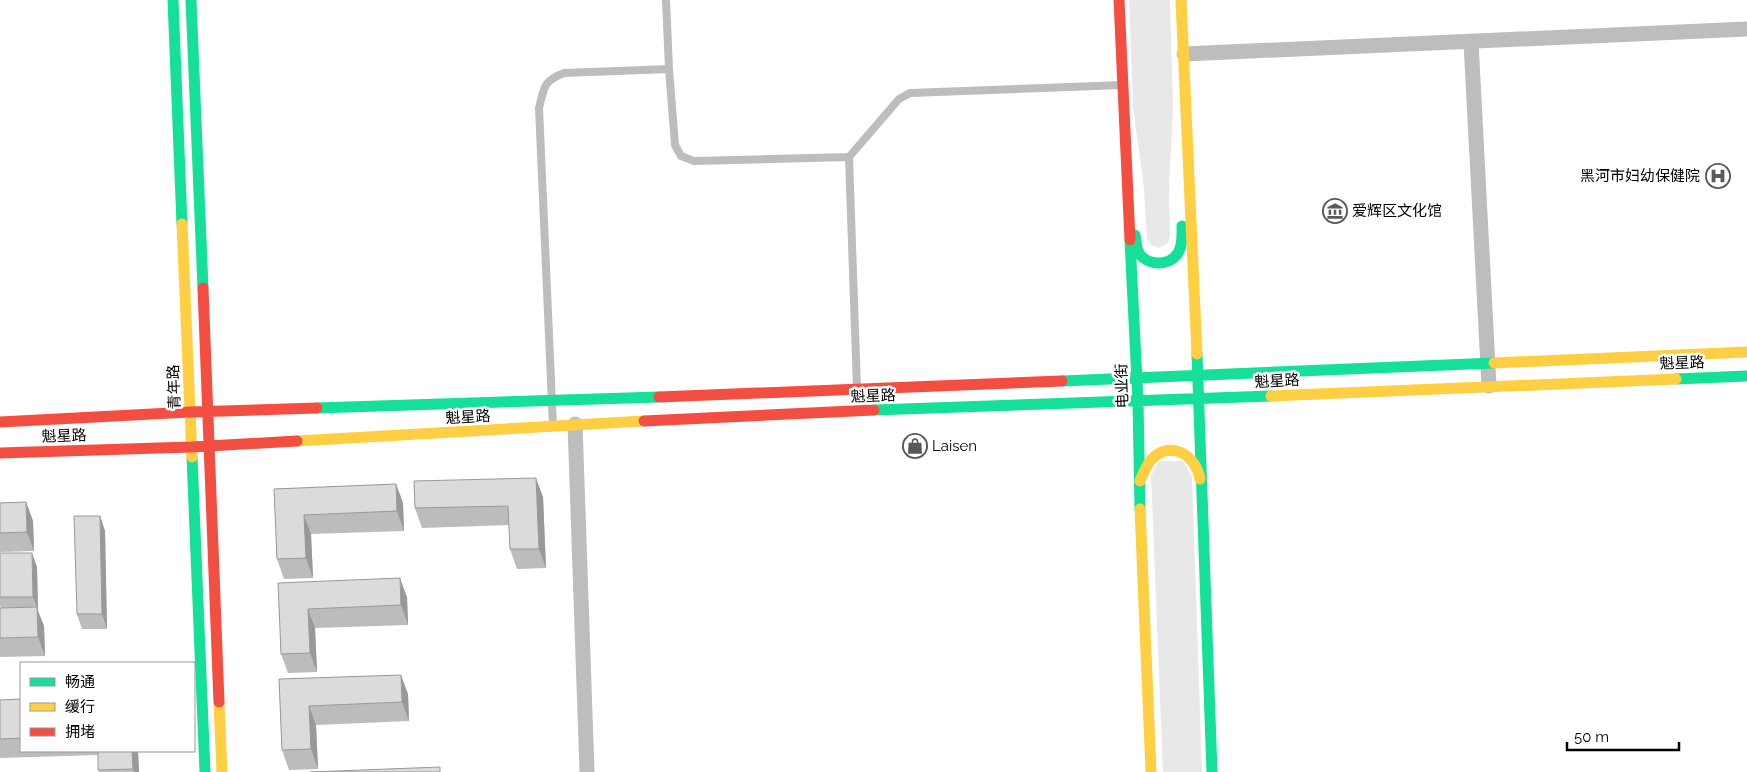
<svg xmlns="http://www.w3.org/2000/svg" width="1747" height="772" viewBox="0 0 1747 772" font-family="Raleway,'Noto Sans SC',sans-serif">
	<rect width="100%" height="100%" fill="#fff"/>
	<!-- green -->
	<path fill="#e8e8e8" d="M1129,0h41l3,108 -4,79 1,49 -2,7 -9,5 -8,-3 -4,-6 -3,-50 -11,-82z
		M1159,461h24l9,16 10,295h-39l-12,-296z"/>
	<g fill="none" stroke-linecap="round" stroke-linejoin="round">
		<!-- lane -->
		<path stroke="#bdbdbd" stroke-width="8" d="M666,0l3,69 6,76 6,11 13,5 155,-4 8,231
			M849,157l50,-58 11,-6 212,-8
			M553,427l-14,-319c5,-20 4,-27 25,-35l105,-4"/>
		<!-- street -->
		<path stroke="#bdbdbd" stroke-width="15" d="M1471,42l18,344
			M1184,54l563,-25
			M575,424l12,348"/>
		<!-- fast -->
		<path stroke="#16e098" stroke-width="11" d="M173,0l9,224
			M191,0l12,288
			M1135,235c1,5 1,11 3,16 7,15 31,16 40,2 5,-8 4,-18 4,-27
			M1130,240l8,161 2,108
			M1197,354l15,418
			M1676,379l71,-3
			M1062,381l432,-18
			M317,408l342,-11
			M874,410l397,-14
			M192,457l13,315"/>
		<!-- slow -->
		<path stroke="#ffcf43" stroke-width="11" d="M1181,0l16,354
			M182,224l10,233
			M1494,363l253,-11
			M1271,396l405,-17
			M297,441l347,-20
			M1140,481c3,-7 6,-15 11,-21 19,-21 45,-5 49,19
			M1140,509l11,263
			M219,702l3,70"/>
		<!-- jam -->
		<path stroke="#f24e42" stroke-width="11" d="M1119,0l11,240
			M203,288l16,414
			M659,397l403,-16
			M644,421l230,-11
			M0,422l190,-10 127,-4
			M0,453l191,-6 106,-6"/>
	</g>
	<!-- wall -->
	<path fill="#bcbcbc" d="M396,484l7,19 1,28 -93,3 2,44 -29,1 -7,-20 -3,-70z
		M543,497l3,71 -29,1 -7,-20 -1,-24 -87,3 -7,-20z
		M26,502l7,19 1,30 -34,1v-49z
		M100,516l5,15 2,98h-25l-5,-15z
		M0,553l37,14 1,44 6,15 1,30 -45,1v-49h1l-1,-3z
		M278,583l129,14 1,28 -93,3 2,44 -29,1 -7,-19z
		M279,679l129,15 1,27 -93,4 2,44 -29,1 -7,-20z
		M21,699v52h117l1,21h-40l-1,-2v-15l-98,3v-58z"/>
	<!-- shaded-wall -->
	<path fill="#999" d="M536,478l7,19 3,71 -7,-19z
		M396,484l7,19 1,28 -7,-20z
		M26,502l7,19 1,30 -7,-19z
		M304,515l7,19 2,44 -7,-20z
		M100,516l5,15 2,98 -5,-15z
		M32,553l5,14 1,44 6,15 1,30 -7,-19 -1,-30 -4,-10z
		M400,578l7,19 1,28 -7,-20z
		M308,609l7,19 2,44 -7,-19z
		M401,675l7,19 1,27 -7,-19z
		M309,706l7,19 2,44 -7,-20z
		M132,751h6l1,21h-5l-1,-3z"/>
	<!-- building -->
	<path fill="#dbdbdb" stroke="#999" d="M536,478l3,71h-29l-2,-43 -93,2 -1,-27z
		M396,484l1,27 -93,4 2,43 -29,1 -3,-70z
		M26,502l1,30 -27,1v-30z
		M74,516h26l2,98h-25z
		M0,553h32l1,44h-33z
		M400,578l1,27 -93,4 2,44 -29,1 -3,-71z
		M37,607l1,30 -38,1v-30z
		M401,675l1,27 -93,4 2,43 -29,1 -3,-71z
		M21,699v39l-21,1v-39z
		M98,751h34l1,18 -35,1z
		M440,767v5h-130z"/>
	<!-- icons -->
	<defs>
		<symbol id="hospital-ring" viewBox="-11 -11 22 22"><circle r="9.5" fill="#fff" stroke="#595959" stroke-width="1.5"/><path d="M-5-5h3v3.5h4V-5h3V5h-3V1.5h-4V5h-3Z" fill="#595959"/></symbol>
		<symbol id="museum-ring" viewBox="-11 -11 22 22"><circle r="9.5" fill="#fff" stroke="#595959" stroke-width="1.5"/><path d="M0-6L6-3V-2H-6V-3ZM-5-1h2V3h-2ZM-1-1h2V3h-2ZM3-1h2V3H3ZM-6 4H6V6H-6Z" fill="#595959"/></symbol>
		<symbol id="shop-ring" viewBox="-11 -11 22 22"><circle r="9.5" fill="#fff" stroke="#595959" stroke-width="1.5"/><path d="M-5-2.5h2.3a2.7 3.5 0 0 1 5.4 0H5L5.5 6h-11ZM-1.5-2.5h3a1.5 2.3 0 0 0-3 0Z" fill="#595959"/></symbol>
	</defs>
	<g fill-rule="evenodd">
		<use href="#hospital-ring" x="1704" y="162" width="28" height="28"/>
		<use href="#museum-ring" x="1321" y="197" width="28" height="28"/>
		<use href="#shop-ring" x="901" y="432" width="28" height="28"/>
	</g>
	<g text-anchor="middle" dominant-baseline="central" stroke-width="5" stroke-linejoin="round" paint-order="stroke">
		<!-- poi labels -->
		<g font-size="15" fill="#000" stroke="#fff" text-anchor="start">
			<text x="1700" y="176" text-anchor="end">黑河市妇幼保健院</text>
			<text x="1352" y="211">爱辉区文化馆</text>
			<text x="932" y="446">Laisen</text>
		</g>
		<!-- street labels -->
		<g font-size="15" fill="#000" stroke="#fff">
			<text transform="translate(1682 363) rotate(-2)">魁星路</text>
			<text transform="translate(1277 381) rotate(-3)">魁星路</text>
			<text transform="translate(1122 386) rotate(-92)">电业街</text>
			<text transform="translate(174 387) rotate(-92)">青年路</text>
			<text transform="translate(873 396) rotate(-2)">魁星路</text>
			<text transform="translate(468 417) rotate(-3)">魁星路</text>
			<text transform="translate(64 436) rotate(-2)">魁星路</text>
		</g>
	</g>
	<!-- legend -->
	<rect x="20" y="662" width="175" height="90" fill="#ffffff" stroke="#999999"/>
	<rect x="30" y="678" width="25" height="8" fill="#16e098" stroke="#999999"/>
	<text x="65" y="687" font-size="15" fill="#000000">畅通</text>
	<rect x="30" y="703" width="25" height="8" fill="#ffcf43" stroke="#999999"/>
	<text x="65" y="712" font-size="15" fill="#000000">缓行</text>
	<rect x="30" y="728" width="25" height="8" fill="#f24e42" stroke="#999999"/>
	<text x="65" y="737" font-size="15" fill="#000000">拥堵</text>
	<!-- scale -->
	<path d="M1567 742v8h112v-8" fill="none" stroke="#000000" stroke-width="2.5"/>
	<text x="1574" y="742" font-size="15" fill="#000000" stroke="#ffffff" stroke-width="4" paint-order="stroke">50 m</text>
</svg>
